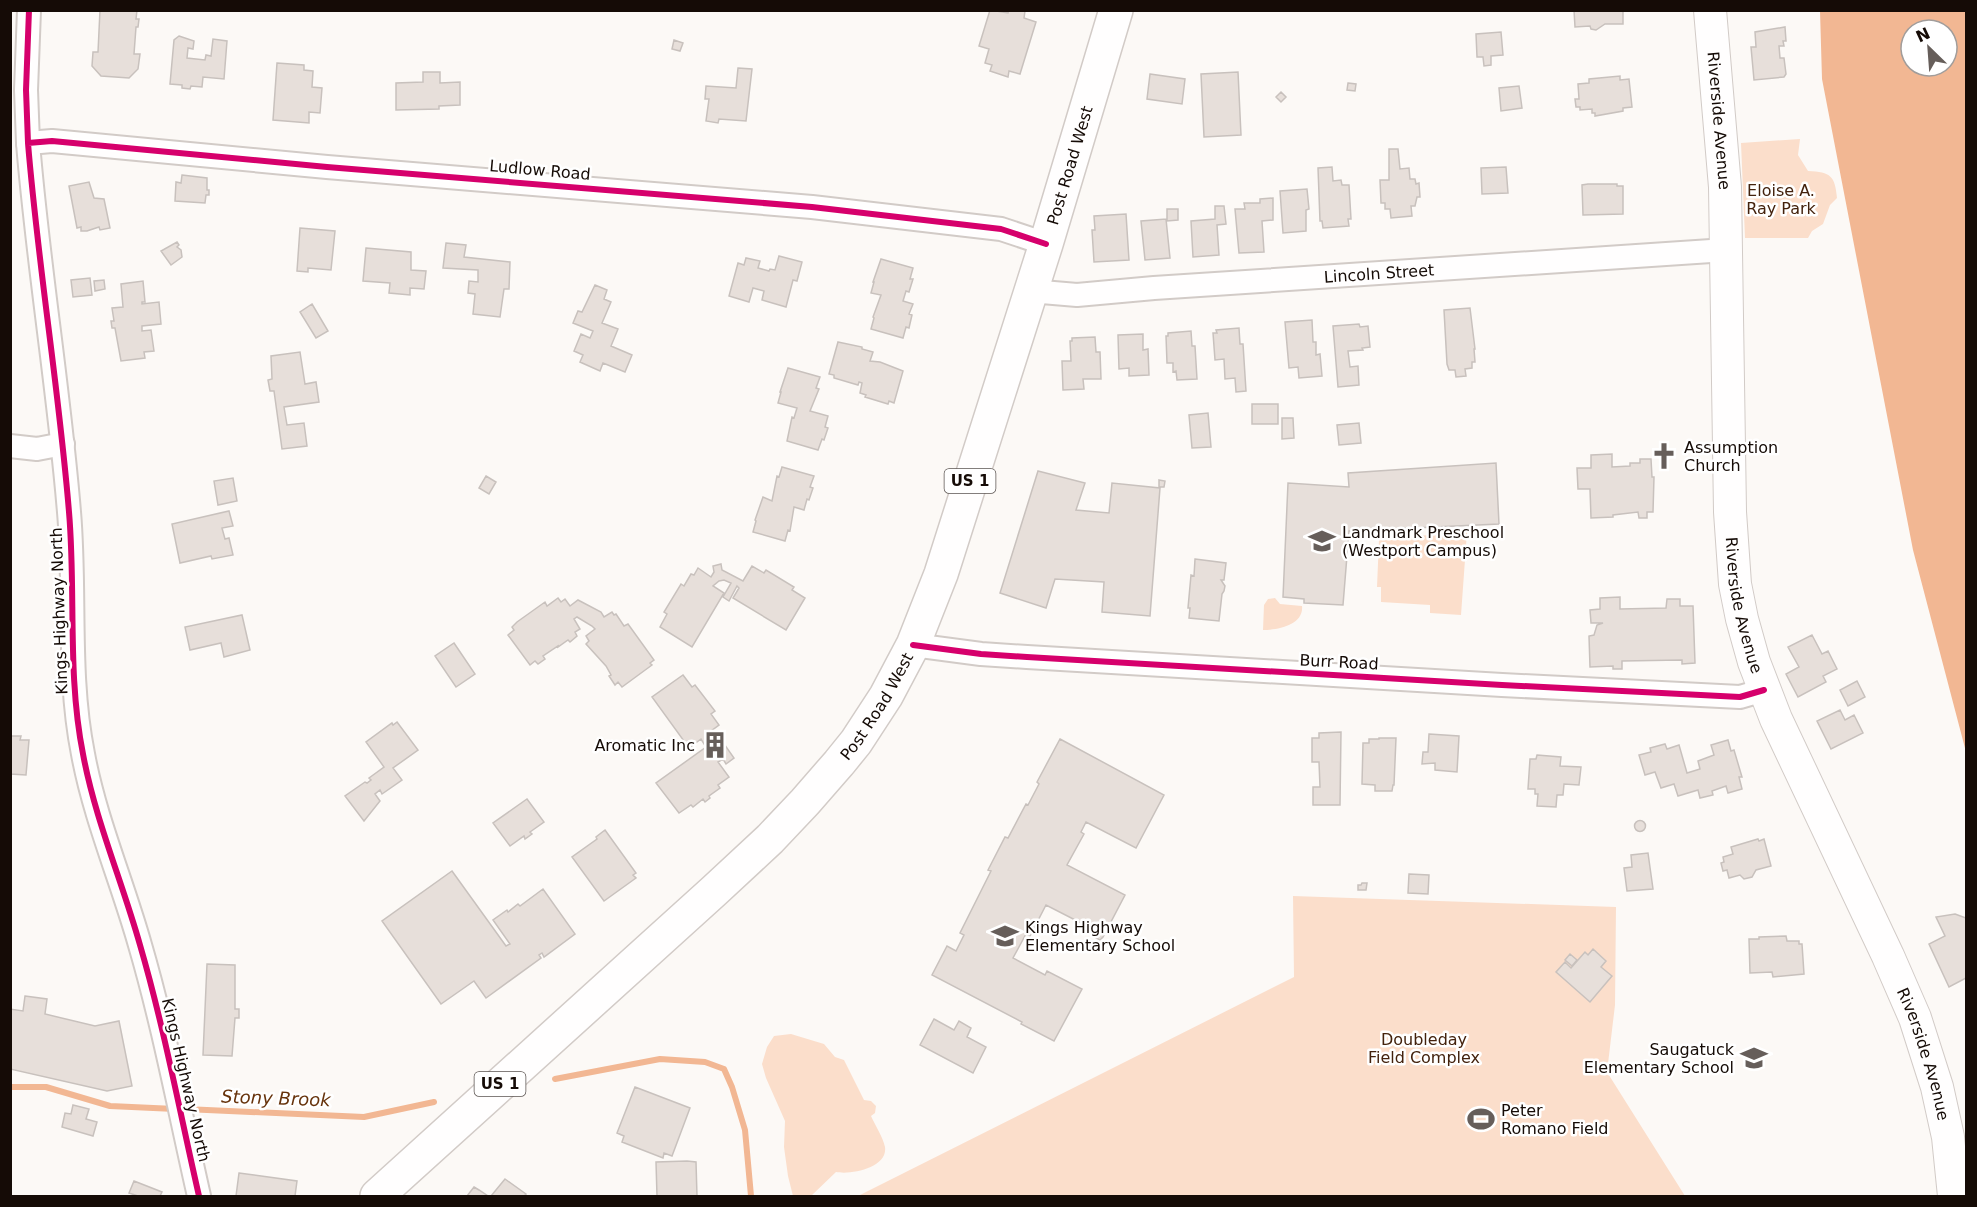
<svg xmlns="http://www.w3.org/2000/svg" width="1977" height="1207" viewBox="0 0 1977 1207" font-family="'DejaVu Sans',sans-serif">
	<rect width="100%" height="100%" fill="#fcf9f6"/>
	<!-- green -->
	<path fill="#fbdecb" d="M1800,139l-2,16 10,16c23,1 27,5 29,27l-7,7 -7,19 -11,7 -4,7h-63l-4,-95z
		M1467,532l-6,83 -31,-2v-8l-49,-3v-15h-4l2,-48z
		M1275,598l5,6 22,2c2,19 -24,24 -39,24l1,-25 4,-6z
		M1293,896l323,11 -1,98 -8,67 78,124h-827l436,-219z
		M791,1034l33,10 11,13 9,3 20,40 7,1 5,5 -1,7 -4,3c4,9 12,21 14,31 3,21 -34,28 -49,25l-25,24h-18l-5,-20 -4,-29 1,-26 -19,-43 -4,-14 5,-17 7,-11z"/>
	<!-- water -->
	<path fill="#f2b793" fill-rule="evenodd" d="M1820,11h146v741l-53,-202 -91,-471zM1911,30h36v36h-36z"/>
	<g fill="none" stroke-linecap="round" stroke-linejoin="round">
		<!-- stream -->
		<path stroke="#f2b793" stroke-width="6" d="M555,1079l105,-20 45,3 19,7 8,18 13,43 6,66
			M10,1087h36l64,19 65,3
			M185,1109l179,8 70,-15"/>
	</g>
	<!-- building -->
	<path fill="#e7dfda" stroke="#c8c1bd" stroke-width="1.5" d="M100,10h37l-1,9h3l-1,8h-2l-2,27h6l-2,15 -9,9 -28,-2 -9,-10 1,-14h5z
		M990,10l18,3 1,-3h14l2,1 -1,7 12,4 -16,52 -11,-3 -1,6 -18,-6 2,-6 -7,-2 4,-14 -10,-3z
		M1574,10h49v14h-18l-9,6 -5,-1 -1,-3 -15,1z
		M1785,27l1,14h-3l1,5h-5l1,12h4l2,16 -2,3 -30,3 -3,-33h5l-1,-15z
		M1501,32l2,23 -12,1v9l-7,1 -1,-9h-6l-1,-23z
		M179,36l15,5 -1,8 -5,-1 -1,10 18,2 1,-5 5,1 2,-17 14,2 -3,38 -21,-2 -1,10 -11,-1 -1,3 -8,-1v-3l-12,-1 4,-44z
		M674,40l9,3 -3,8 -8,-2z
		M277,63l27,2v5l9,1 -1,16 10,1 -2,25 -11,-1v11l-36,-3z
		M738,68l14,1 -6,52 -27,-2 -1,4 -12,-2 3,-22h-4l1,-13 30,2z
		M423,72h17v11l20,-1v23l-21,1v3l-43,1v-27l27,-1z
		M1238,72l3,63 -37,2 -3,-63z
		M1150,74l35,5 -3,25 -35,-5z
		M1620,76v4l9,-1 3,28 -9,1v3l-28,5v-3h-3v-4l-12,1v-3h-4l-1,-8h4l-1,-15 11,-1v-4z
		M1348,83l8,1 -1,7 -8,-1z
		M1519,86l3,22 -21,3 -2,-23z
		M1281,92l5,5 -5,5 -5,-5z
		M1389,149h9l2,20 9,-1 1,11h5l1,5 3,-1 1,14h-3l-2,9h-4l1,10 -21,2 -1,-9h-5v-6h-4l-1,-23h9z
		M1332,167l1,14 8,-1 1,5h7l2,34h-3l1,7 -26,2 -1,-7h-2l-2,-53z
		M1506,167l2,26 -26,1 -1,-26z
		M182,175l25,3v12h2v5h-3l-1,8 -30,-2 1,-19 5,1z
		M89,182l5,16 10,1 6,29 -10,2 -1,-3 -12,4h-6v-4l-4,1 -8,-42z
		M1588,184h29v2h6v28l-40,1 -1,-30z
		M1307,189l2,20 -3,1v21l-23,2 -3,-42z
		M1273,198v22l-11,1 2,31 -25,1 -4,-44h10l-1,-6h16v-4z
		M1215,206h9l2,18 -9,1 2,30 -26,2 -2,-36 24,-2z
		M1167,209h11v11l-11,1z
		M1126,214l3,46 -35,2 -2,-32h3l-1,-14z
		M1166,219l4,39 -25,2 -4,-39z
		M300,228l35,3 -4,39 -23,-2v4l-11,-1z
		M177,242l2,3 -2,2 4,3 1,7 -11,8 -10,-14z
		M446,243l20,2 -2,12 46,5 -1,27h-5l-4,28 -27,-3 2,-20 -7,-1 1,-12 9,1v-12l-35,-2z
		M366,248l45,4v18l15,1 -2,18 -14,-1v7l-21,-2 1,-10 -27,-2z
		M779,256l23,6 -5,19 -4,-1 -7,27 -24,-7 2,-9 -11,-3 -4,14 -20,-6 9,-33 6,2 2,-7 14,3 -2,7 11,3 1,-2 5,1z
		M881,259l32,9 -3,11h3l-4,13 -3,-1 -3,10 10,3 -4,10 3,1 -3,13 -3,-1 -3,11 -32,-9 3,-11 -1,-1 8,-22 -10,-2 3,-11h-1z
		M90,278l2,17 -19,2 -2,-17z
		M104,280l1,9 -10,2 -1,-10z
		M143,281l2,21h-3v2l17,-2 2,22 -19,2v5l9,-1 3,21 -10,1 1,6 -24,3 -6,-33h-3l-1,-7h3l-2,-13 11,-1 -2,-23z
		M595,285l12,5 -3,9 7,3 -9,21 16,6 -7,17 21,9 -7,17 -22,-9 -3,8 -20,-9 3,-7 -9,-4 7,-17 9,4 3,-7 -20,-8 5,-12 4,1z
		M312,304l16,27 -12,7 -16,-26z
		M1470,308l5,41h-1l1,13h-3v6l-7,1 1,7 -10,1 -1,-7h-6l-2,-6 -3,-54z
		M1312,320l1,22h3v13l4,-1 2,22 -23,2 -1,-11 -9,1 -4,-46z
		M1359,324l1,3 8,-1 2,21 -8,1 1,2 -15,1 2,16 8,-1 1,19 -21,2 -5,-61z
		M1239,328l1,16h3l3,47 -10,1 -1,-14 -10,1 -1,-20 -9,1 -2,-27h4l-1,-3z
		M1191,331l1,15h3l2,33 -20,1 -1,-9 -3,1v-9h-6l-1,-27h2v-3z
		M1143,334v16l5,-1 1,26 -20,1v-8l-10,1 -1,-34z
		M1095,337l1,15h4l1,27h-18l1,10 -21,1 -1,-29h9l-1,-20h2v-3z
		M838,342l24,5v2l11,3 -3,9 10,1 23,9 -9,32 -5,-2 -1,3 -23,-7 1,-2 -6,-2 2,-10 -3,-1 -1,3 -24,-7v-3l-5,-1z
		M300,352l5,32 11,-2 3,20 -35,5 3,18 17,-2 3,23 -25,3 -8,-58h-4l-2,-11 4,-1 -1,-23z
		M788,368l32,9 -4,11 3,1 -9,22 18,5 -3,11 3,1 -4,12 -2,-1 -4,11 -31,-9 5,-24 2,1 3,-10 -19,-5 3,-11h-1z
		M1252,404h26v20h-26z
		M1208,413l3,34 -19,1 -3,-33z
		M1282,418h11l1,20 -12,1z
		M1359,423l2,20 -22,2 -2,-20z
		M1612,454v13l18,-1v-3h10v-4h11l1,18h2l-1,35h-6v6h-8l-1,-6 -25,3v2l-22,1 -1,-29h-12l-1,-21h14v-13z
		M1496,463l3,61 -150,7 -6,74 -39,-2v-4l-21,-2 5,-114 61,4 -1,-14z
		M782,467l32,9 -4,11 3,1 -4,12 -2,-1 -3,11 -10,-3 -4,24 -2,-1 -3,11 -32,-9 3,-11 -1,-1 8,-23 9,4 5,-25 2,1z
		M1038,471l47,12 -9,27 33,3 3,-30 48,5 -10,128 -48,-4 2,-30 -49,-3 -9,29 -46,-15z
		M486,476l10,6 -7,12 -10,-6z
		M233,478l4,23 -19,4 -4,-24z
		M1159,480l6,1 -1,6h-5z
		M229,511l4,15 -11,2 3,11 4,-1 4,17 -21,4 -1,-3 -31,7 -8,-39z
		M1195,559l31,4 -2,17h-3l4,6 -1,5 -2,3 -3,27 -30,-3 1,-10h-2l3,-33 3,1z
		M721,564l1,6 21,11 9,-15 12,7 2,-3 28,17 -2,3 13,8 -19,32 -53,-32 6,-10 -2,-2 -8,15 -6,-4 8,-14 -7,-3 -5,1 -6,5 11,7 -32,54 -32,-20 7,-13 -3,-2 17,-28 3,2 7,-12 3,1 4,-7 13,9 3,-5 -1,-6z
		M1620,597v12l46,-1 1,-9h13v7h13l2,57 -13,1v-4l-60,1v8h-9v-3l-23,1 -1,-31 5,-1 3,-10 6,-2h-12l-1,-13 10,-1v-11z
		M558,598l3,4 4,-3 5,7 8,-6 23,12 3,5 8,-5 2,3 2,-1 8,12 4,-2 26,36 -4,3 2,2 -30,22 -4,-5 -3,3 -6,-9 2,-1 -5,-9 -20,-22 3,-3 -3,-5 9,-7 -3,-3 -15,-9 -3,2 6,10 -5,3 2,4 -7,6 -2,-2 -10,7v-1l-15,10 2,3 -7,5 -3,-3 -5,4 -22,-30 6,-5 -2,-3 5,-5 28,-20 2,4z
		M242,615l8,35 -26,7 -3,-14 -31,7 -5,-23z
		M1812,635l10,19 6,-3 9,18 -14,7 3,6 -28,15 -12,-23 13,-7 -11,-20z
		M454,643l21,31 -19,13 -21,-31z
		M683,675l9,12 3,-2 20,26 -4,3 8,11 -12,9 7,9 6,-5 14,20 -8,6 -3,-5 -5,3 11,15 -11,8 2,3 -11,8 1,2 -5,4 -2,-3 -10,8 -2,-2 -12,8 -23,-30 50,-36 -5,-8 -12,9 -37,-51z
		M1857,681l8,16 -17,9 -8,-16z
		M1840,710l5,10 9,-5 9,18 -32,16 -14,-28z
		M397,722l21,28 -25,18 9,12 -20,14 -2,-4 -5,4 5,7 -16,20 -19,-25 20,-14 2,1 4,-3 -2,-2 15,-11 -18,-25 26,-19 1,2z
		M1341,732l-1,73h-27v-18h7l-1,-25h-7v-24h7v-5z
		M1429,734l30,2 -2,36 -22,-2v-7l-13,1 1,-12h5z
		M10,736h11l-1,4h9l-3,35 -16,-1z
		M1379,738h17l-2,47h-1l-1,6h-17v-6l-13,-1 1,-41h6v-4h10z
		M1060,739l104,56 -28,53 -50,-26 -5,10 3,2 -17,31 58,30 -22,42 -3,3 -4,-2 2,-4 -14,-8 1,-1 -39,-20 -16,31 -4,-2 -13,24 32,17 2,-4 35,18 -28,52 -33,-17 1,-2 -90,-47 15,-29 9,5 8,-16 -4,-2 31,-62 -3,-1 17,-33 3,1 18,-34 2,1 11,-21 -2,-2z
		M1728,740l3,11 3,-1 8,27h-3l3,12 -14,4 -2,-7 -14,5 1,4 -13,3 -2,-8 -20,6 -4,-12 -13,4 -6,-16 -10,3 -6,-20 12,-3 -1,-4 15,-4 2,5 12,-4 8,28 13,-4 -2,-8 16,-6 -3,-10z
		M1537,755l24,2 -1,9 21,1 -2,18 -15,-1 -1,11h-6l-1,12 -19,-1 1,-12h-3v-5h-7l2,-30h6z
		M527,799l17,23 -14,10 2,2 -7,5 -1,-3 -14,10 -17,-23z
		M1634.5 826a5.5 5.5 0 1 1 11 0a5.5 5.5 0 1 1-11 0Z
		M605,830l31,43 -3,2 3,3 -32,23 -32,-44 25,-18 -1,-2z
		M1758,839l1,2 5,-2 7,27 -15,4 -4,7 -8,2 -4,-4 -11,3 -2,-8 -4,1 -2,-8 3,-1 -1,-5 10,-3 -2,-7z
		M1648,853l5,36 -26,2 -3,-23 8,-1 -1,-12z
		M452,871l54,75 4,-2 -17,-24 14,-10 1,2 10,-8 2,2 23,-17 32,45 -31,23 -2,-4 -3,2 2,3 -55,40 -12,-17 -33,23 -59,-83z
		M1409,874l20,1 -1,19 -20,-1z
		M1362,883h5l-1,7h-8v-5h3z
		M1955,914l11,4v60l-17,9 -20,-43 16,-8 -9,-19z
		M1786,936l1,5h12v3h3l2,30 -31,3 -1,-5 -22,1 -1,-34h10v-2z
		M1593,949l13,12 -5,6 11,9 -22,26 -34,-30 9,-10 6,6 14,-16 3,3z
		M1570,954l7,6 -5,6 -7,-6z
		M207,964l28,1v44h4v9h-4l-3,38 -29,-1z
		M25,996l22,3 -2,15 50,12 24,-5 13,65 -25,5 -97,-22v-60l13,2z
		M934,1019l20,11 5,-9 12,7 -4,9 19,10 -13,26 -53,-28z
		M635,1087l55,21 -18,48 -8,-3 -1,5 -41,-16 2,-6 -7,-3z
		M73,1105l16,4 -3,10 11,3 -4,14 -31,-9 3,-14 6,1z
		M687,1161l9,1 1,34h-40l-1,-34z
		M239,1173l58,8 -2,15h-59z
		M505,1179l21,15 -2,2h-33z
		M134,1181l28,11 -2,4h-22l-9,-3z
		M474,1187l5,3 9,6h-21z"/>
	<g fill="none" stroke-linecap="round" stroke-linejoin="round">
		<defs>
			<g id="street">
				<path d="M29,10l-3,80 2,53c10,123 31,246 41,369 7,81 -2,162 14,242 12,65 39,127 57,191 24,82 40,168 59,251"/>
				<path d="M28,143l24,-2 275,26 485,40 189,22 45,15"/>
				<path id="s1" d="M1030,291l47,4 77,-7 572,-38"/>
				<path d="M10,446l27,3 26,-5"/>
				<path d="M913,645l68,9 46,3 475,28 238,12 24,-7"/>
			</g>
			<g id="secondary">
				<path id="s2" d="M1710,10l15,177 5,325 5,72 7,35 12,43 22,57 112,237 27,62 22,69 11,50 6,59"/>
			</g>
			<g id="primary">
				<path id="s3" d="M377,1196l337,-305 56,-52 35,-37 34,-39 17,-21 30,-46 27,-51 28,-71 105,-330 70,-234"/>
			</g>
		</defs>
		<!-- street casing -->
		<use href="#street" stroke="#d2cbc7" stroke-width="26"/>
		<!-- secondary casing -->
		<use href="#secondary" stroke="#d2cbc7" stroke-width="34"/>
		<!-- primary casing -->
		<use href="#primary" stroke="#d2cbc7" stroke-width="36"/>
		<!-- street -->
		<use href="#street" stroke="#fffefe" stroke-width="22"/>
		<!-- secondary -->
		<use href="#secondary" stroke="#fffefe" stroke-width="32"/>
		<!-- primary -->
		<use href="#primary" stroke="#fffefe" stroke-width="33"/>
		<defs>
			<path id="cycleway" d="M29,10l-3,80 2,53c10,123 31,246 41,369 7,81 -2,162 14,242 12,65 39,127 57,191 24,82 40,168 59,251
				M28,143l24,-2 275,26 485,40 189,22 45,15
				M913,645l68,9 46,3 475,28 238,12 24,-7"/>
		</defs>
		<!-- cycleway casing -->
		<use href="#cycleway" stroke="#fff" stroke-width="10"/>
		<!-- cycleway -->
		<use href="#cycleway" stroke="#d6006c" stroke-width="6"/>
	</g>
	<!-- icons -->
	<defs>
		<symbol id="church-bare" viewBox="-9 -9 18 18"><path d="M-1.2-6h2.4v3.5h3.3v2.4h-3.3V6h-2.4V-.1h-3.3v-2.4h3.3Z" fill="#665e5a" stroke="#fff" stroke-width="2.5" paint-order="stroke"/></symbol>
		<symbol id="school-bare" viewBox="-9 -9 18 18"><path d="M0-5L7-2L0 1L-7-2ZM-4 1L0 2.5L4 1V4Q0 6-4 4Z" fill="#665e5a" stroke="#fff" stroke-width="2.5" paint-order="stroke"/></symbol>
		<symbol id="building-bare" viewBox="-9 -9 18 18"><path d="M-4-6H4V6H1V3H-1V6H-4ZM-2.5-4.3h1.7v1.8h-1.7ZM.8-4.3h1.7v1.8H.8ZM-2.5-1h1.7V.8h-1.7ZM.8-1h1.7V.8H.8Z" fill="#665e5a" stroke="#fff" stroke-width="2.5" paint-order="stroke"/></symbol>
		<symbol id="stadium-bare" viewBox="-9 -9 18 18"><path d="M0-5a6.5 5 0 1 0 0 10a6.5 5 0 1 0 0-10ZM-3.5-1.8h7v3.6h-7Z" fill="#665e5a" stroke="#fff" stroke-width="2.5" paint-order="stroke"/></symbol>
	</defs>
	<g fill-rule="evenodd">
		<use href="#church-bare" x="1645" y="437" width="38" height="38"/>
		<use href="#school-bare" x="1303" y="522" width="38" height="38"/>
		<use href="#building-bare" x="696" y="726" width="38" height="38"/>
		<use href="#school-bare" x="986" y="917" width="38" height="38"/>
		<use href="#school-bare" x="1735" y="1039" width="38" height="38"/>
		<use href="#stadium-bare" x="1462" y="1100" width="38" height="38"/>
	</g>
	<g text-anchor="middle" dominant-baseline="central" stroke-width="5" stroke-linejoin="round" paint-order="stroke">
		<!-- shield labels -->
		<g fill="#fff" stroke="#5b5451" stroke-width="1.5">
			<rect x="944.5" y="469" width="51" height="24" rx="4.5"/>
			<rect x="474.5" y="1072" width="51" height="24" rx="4.5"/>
		</g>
		<g font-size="15" font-weight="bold" fill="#150b06">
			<text x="970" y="481">US 1</text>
			<text x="500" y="1084">US 1</text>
		</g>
		<!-- street labels -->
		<g font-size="16" fill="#150b06" stroke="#fff">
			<text stroke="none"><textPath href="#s2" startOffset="111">Riverside Avenue</textPath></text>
			<text stroke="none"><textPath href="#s3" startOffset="1278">Post Road West</textPath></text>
			<text transform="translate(540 170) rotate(5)">Ludlow Road</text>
			<text stroke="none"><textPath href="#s1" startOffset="350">Lincoln Street</textPath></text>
			<text stroke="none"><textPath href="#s2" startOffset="597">Riverside Avenue</textPath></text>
			<text transform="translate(59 611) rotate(-92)">Kings Highway North</text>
			<text transform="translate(1339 662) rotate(3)">Burr Road</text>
			<text stroke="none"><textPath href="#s3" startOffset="702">Post Road West</textPath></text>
			<text stroke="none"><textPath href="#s2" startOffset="1083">Riverside Avenue</textPath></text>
			<text transform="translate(186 1080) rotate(77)">Kings Highway North</text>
		</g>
		<!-- park labels -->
		<g font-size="16" fill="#43220d" stroke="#fff">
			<text x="1781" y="190">Eloise A.<tspan x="1781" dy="18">Ray Park</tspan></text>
			<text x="1424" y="1039">Doubleday<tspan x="1424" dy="18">Field Complex</tspan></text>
		</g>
		<!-- poi labels -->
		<g font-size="16" fill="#150b06" stroke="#fff" text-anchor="start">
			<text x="1684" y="447">Assumption<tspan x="1684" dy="18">Church</tspan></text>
			<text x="1342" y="532">Landmark Preschool<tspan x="1342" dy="18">(Westport Campus)</tspan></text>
			<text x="695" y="745" text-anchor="end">Aromatic Inc</text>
			<text x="1025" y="927">Kings Highway<tspan x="1025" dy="18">Elementary School</tspan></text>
			<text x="1734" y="1049" text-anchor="end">Saugatuck<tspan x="1734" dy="18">Elementary School</tspan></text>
			<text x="1501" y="1110">Peter<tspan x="1501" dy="18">Romano Field</tspan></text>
		</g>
		<!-- water labels -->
		<g font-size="18" font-style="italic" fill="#67330c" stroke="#fff">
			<text transform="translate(276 1098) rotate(2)">Stony Brook</text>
		</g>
	</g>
	<!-- border -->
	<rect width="1977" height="1207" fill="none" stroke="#150b06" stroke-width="24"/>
	<!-- north arrow -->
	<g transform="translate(1929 48) rotate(335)"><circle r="28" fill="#ffffff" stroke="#a19d9b" stroke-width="1.5"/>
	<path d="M0-4.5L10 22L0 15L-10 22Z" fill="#665e5a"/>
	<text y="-9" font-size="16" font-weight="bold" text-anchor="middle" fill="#150b06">N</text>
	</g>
</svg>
